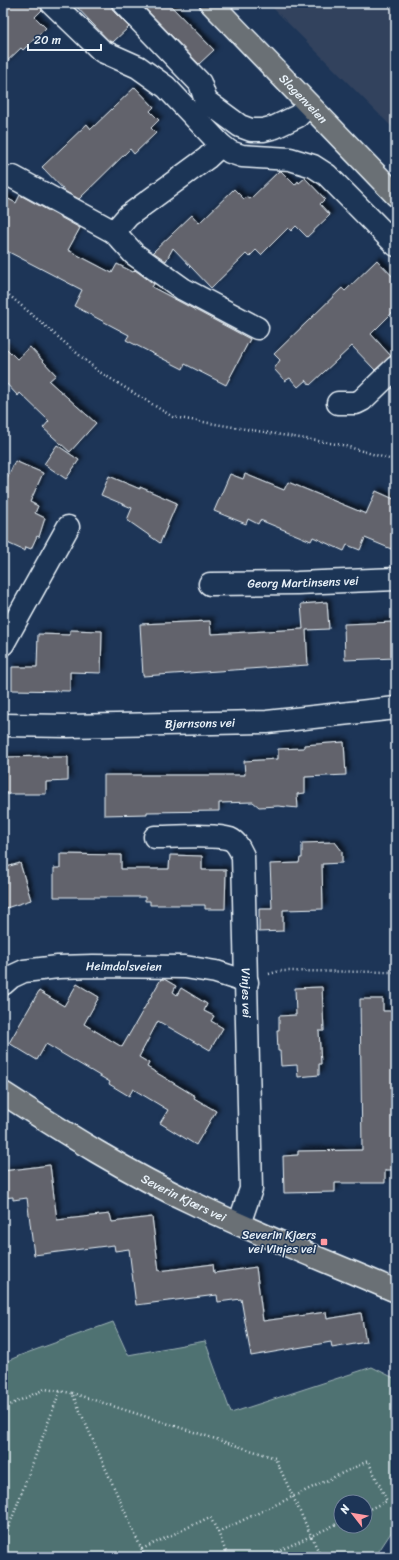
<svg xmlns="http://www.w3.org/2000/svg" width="399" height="1560" viewBox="0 0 399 1560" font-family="Sriracha,sans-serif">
	<defs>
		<filter id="shadow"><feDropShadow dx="3.5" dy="-3.5" stdDeviation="2" flood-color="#0009"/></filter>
	</defs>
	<rect width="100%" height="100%" fill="#1d3557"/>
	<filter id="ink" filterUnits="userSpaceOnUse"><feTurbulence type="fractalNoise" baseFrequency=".025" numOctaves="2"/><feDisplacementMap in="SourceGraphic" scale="8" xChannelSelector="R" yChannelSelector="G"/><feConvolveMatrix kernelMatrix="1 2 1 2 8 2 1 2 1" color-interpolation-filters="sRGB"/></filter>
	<g filter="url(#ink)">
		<!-- built -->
		<path fill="#32435d" d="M268,3h128v128z"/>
		<!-- green -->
		<path fill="#507272" stroke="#9cb2b5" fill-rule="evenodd" d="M113,1322l15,33 77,-14 26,72 141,-46 24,12v146l-21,32h-372v-194l18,-8zM341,1502h24v24h-24z"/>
		<!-- building -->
		<path fill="#62646c" stroke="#e8f1f8" filter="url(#shadow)" d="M3,3h37l2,7 -7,7 11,11 -23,22 -2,-2 -18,17z
			M73,3h38l3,9 15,15 -16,15 -4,-1z
			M140,3h28l46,47 -15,14z
			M135,87l19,20 -4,4 9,9 -8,8 5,5 -22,21 -4,-5 -51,50 -13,-7 -24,-25 45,-43 4,5z
			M279,171h2l14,14 3,-4 1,2 6,-5 20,21 -5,5 10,11 -23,22 -11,-11 -5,5 -3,-3 -27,27 -5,-5 -7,7 -3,-3 -35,34 -38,-40 -7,13 -13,-9 39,-37 7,8 35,-34 10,10 3,-2 3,2z
			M20,195l60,33 -12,22 44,23 5,-9 16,8 2,-2 19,14 -2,3 98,52 -24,46 -41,-21 -2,5 -57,-29 3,-5 -55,-29 8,-16 -79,-41v-53l13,7z
			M377,260l19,20v29l-25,25 20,22 -16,14 -23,-24 -42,39 -4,-5 -8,7 -8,-9 -5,3 -11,-12 6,-9 -6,-6 68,-66 3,3z
			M3,345l14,14 13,-12 26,28 -7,6 47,42 -26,29 -27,-24 6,-7 -29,-28 -2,3 -15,-16z
			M57,445l22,15 -13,19 -22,-15z
			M15,461l28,12 -13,29 8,4 -3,7 10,5 -6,19 -2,-1 -6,13 -5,-2 -1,4 -22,-10v-53z
			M230,474l13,5 2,-5 39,16 4,-8 78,32 10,-23 20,9v51l-31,-13 -5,12 -13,-5 -3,6 -31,-14 -2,4 -51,-21 -2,4 -10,-5 -2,5 -32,-13z
			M109,476l31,13v-2l37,16 -17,40 -33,-23 5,-12 -31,-13z
			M327,602l2,27 -23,1 2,35 -165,11 -3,-52 70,-3 1,13 92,-5 -2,-25z
			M396,622v36l-51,2 -1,-36z
			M70,630l32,1 -1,42 -31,-1v19l-58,-1v-23h25l1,-33 32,1z
			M344,742l2,33 -41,2v16l-8,1 1,14 -20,-2 -19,1 -6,-5 -34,1v8l-72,1v2l-43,1v-40h141l-1,-14 34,-2v-10l26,-1v-3z
			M46,756v1h22v24l-22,1v12h-43v-35h2v-2z
			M335,842l7,9v12l-20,1 1,45 -40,1v21l-24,1v-23h13l-2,-45 29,-1 1,-5h2v-15z
			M60,854l61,1v14h48l1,-14 32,1v14h24l-1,39h-20v-4h-55v-4h-5v-4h-91v-29h6z
			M20,863l11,37 -28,9v-41z
			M161,979h3l12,7 -3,6 4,3 4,-7 26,16 -3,7 10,5 -3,5 12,7 -13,22 -12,-7v1l-40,-23 -19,36 10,6 -2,4 48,29 -1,2 22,13 -20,34 -36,-22 8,-13 -35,-21 -4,7 -20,-12 1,-2 -64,-38 -9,16 -28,-17 30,-52 25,15 13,-22 22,13 -15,27 38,23z
			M322,987l2,44h-5l2,33h-2v11l-21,2 -1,-12 -16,1 -1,-15h-2l-1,-21h2v-14l17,-1 -1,-27z
			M360,999h23v12h13v159h-11v13h-50v9l-51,1 -1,-37 15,-1v-4l64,-1z
			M50,1165l7,55 53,-6 2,8 40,-5 7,54 54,-7 1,9 42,-6 7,54 63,-9 1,7 34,-6 5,29 -34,6 -1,-6 -80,14 -10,-57 -23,3 -1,-7 -81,10 -7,-56 -14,2 -1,-6 -80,10 -7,-57 -14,2v-3l-10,1v-27z"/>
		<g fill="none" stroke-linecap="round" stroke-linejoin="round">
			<defs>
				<g id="minor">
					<path d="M52,3l50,48 36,16 28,20 55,58 9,7 12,4 48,3 23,7 14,9 69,70"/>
					<path d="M123,3l77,80 6,18 34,25 11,4h12l12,-3 23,-11 11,-11"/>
					<path d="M13,177l101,55 20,22 49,35 74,39"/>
					<path d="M114,232l14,-16 79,-58 14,-13"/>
					<path d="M338,403h18l6,-3 34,-33"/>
					<path id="s1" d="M210,584l87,-1 99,-4"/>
					<path d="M3,644l65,-117"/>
					<path id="s2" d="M3,725l65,1 199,-4 129,-14"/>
					<path id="s3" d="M155,837c16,0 62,-3 75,2 7,3 10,11 13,17l8,333 -12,35"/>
					<path id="s4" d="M3,984l8,-7 13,-6 34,-4 35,-1 92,1 31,5 31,10"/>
				</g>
				<g id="major">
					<path id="s5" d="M211,3l185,192"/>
					<path id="s6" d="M3,1093c62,40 125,80 192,111 66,32 134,58 201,87"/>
				</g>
			</defs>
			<!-- minor casing -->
			<use href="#minor" stroke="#e8f1f8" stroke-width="25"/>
			<!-- major casing -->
			<use href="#major" stroke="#e8f1f8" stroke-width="25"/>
			<!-- path -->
			<path stroke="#e8f1f8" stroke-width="2.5" stroke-dasharray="1 3" stroke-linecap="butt" d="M3,290l95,81 75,46 169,28 54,16
				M269,974l11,-3 116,1
				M72,1393l203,65 46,99
				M3,1408l42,-19 27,4 73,164
				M218,1532l10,25
				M3,1542l57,-151
				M141,1557l1,-8 68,-32 8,15 150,-71 19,40 -22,10
				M266,1557l75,-35
				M391,1557l5,-7"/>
			<!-- minor -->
			<use href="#minor" stroke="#1d3557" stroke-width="22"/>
			<!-- major -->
			<use href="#major" stroke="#6a7074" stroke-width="22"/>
		</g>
	</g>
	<!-- markers -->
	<rect fill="#ff9aa2" stroke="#1d3557" stroke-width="1.5" x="320" y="1238" width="8" height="8" rx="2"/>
	<g text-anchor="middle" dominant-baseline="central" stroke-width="3" stroke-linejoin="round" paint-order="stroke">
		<!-- street labels -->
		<g font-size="12" fill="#e8f1f8" stroke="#1d3557">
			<text stroke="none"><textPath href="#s5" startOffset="133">Slagenveien</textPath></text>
			<text stroke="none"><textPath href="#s1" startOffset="93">Georg Martinsens vei</textPath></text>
			<text stroke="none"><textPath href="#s2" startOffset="197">Bjørnsons vei</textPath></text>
			<text stroke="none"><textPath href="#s4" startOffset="125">Heimdalsveien</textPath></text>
			<text stroke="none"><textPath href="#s3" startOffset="234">Vinjes vei</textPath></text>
			<text stroke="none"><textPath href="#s6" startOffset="209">Severin Kjærs vei</textPath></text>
		</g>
		<!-- poi labels -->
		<g font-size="12" fill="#e8f1f8" stroke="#1d3557" text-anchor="end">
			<text x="316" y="1235">Severin Kjærs<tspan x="316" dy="14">vei Vinjes vei</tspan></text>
		</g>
	</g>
	<!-- margin -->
	<rect width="399" height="1560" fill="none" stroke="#1d3557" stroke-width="16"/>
	<rect x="8" y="8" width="383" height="1544" fill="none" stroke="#e8f1f8" stroke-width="1.5" filter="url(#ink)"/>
	<!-- north arrow -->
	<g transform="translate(353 1514) rotate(301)"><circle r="19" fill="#1d3557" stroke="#6e8097"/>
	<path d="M0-3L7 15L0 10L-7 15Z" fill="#ff9aa2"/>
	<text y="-6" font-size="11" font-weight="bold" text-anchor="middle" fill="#e8f1f8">N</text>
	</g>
	<!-- scale -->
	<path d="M28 44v6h73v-6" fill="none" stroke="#e8f1f8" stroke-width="2"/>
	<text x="34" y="44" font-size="12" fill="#e8f1f8" stroke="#1d3557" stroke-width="3" paint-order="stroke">20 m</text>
</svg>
